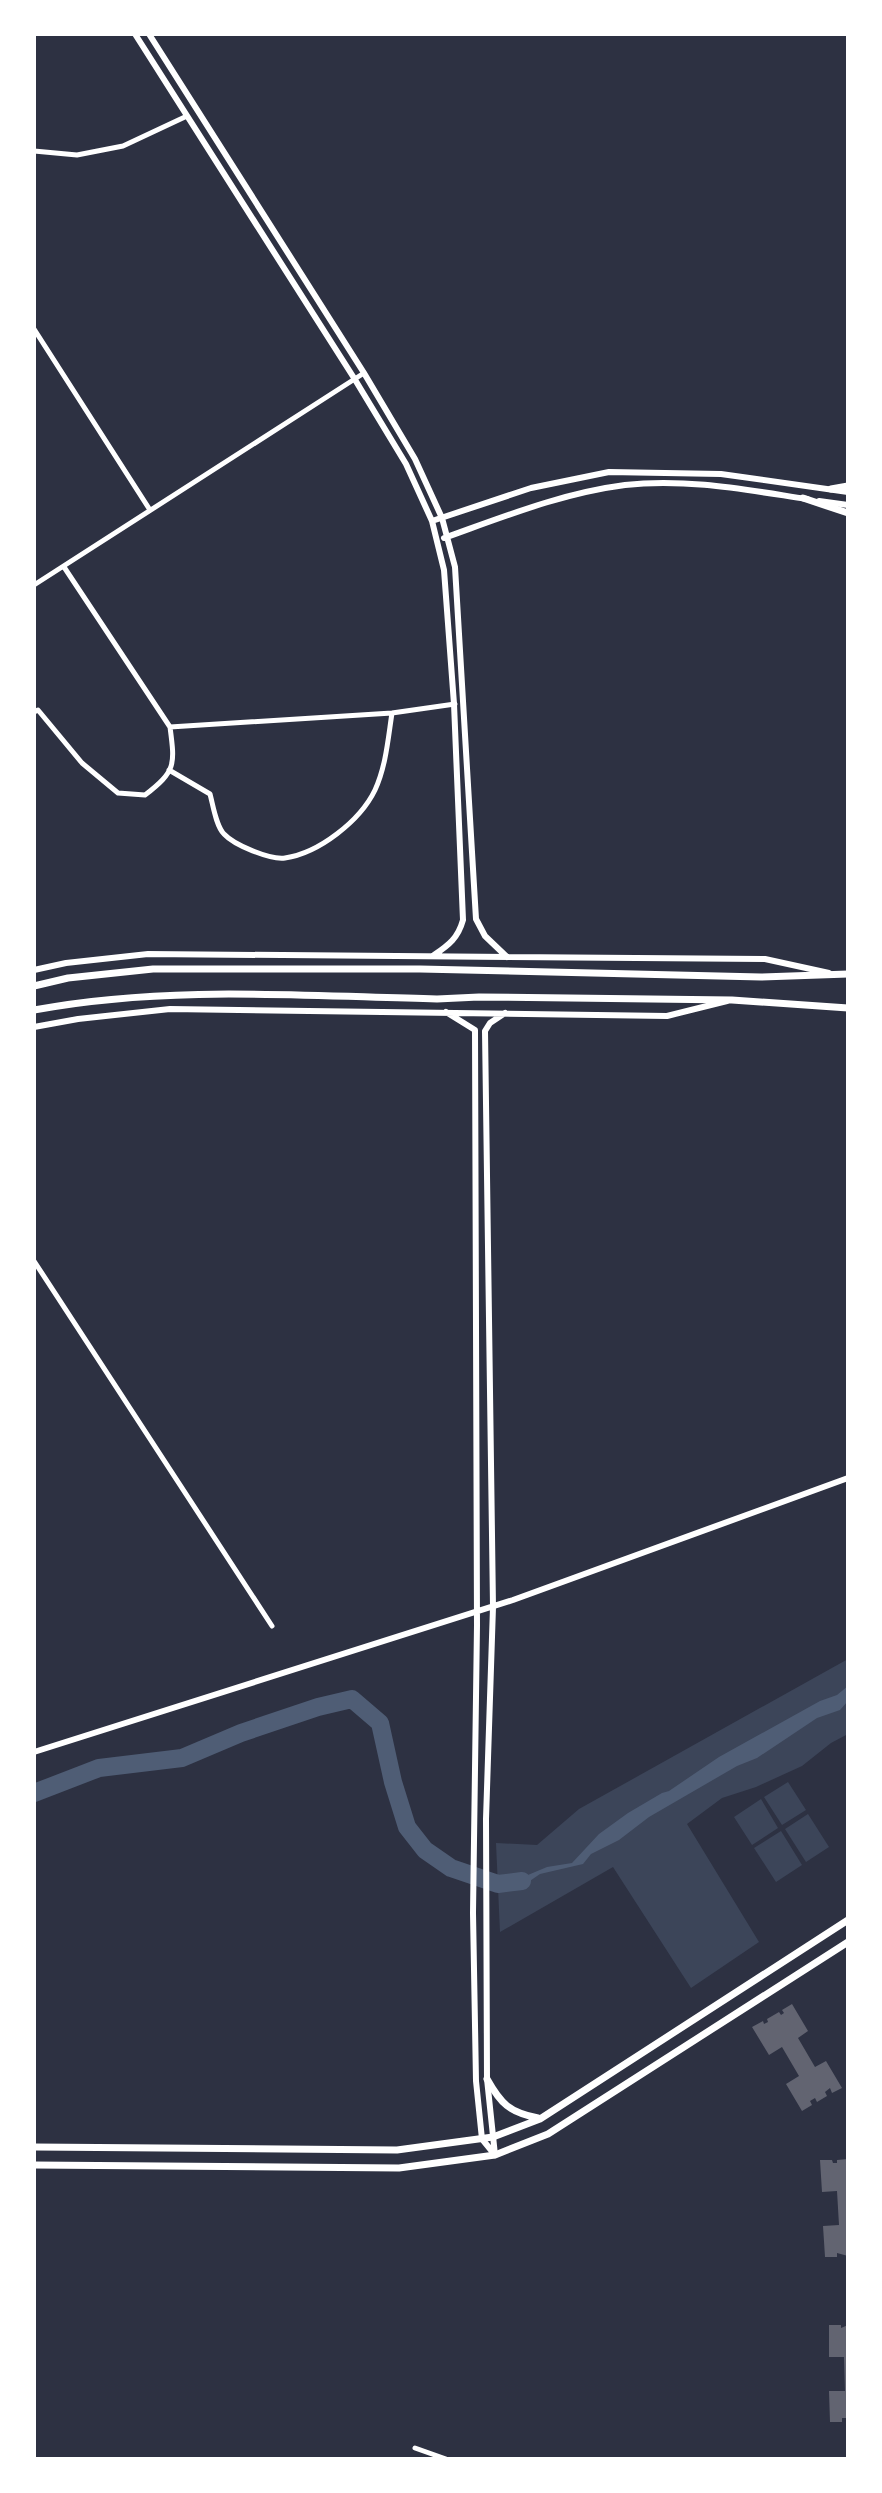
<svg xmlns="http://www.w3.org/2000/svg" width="882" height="2493" viewBox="0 0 882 2493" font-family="'IBM Plex Sans',sans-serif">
	<rect width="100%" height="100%" fill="#2d3142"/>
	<!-- green -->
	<path fill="#3c4559" d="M848,1659v75l-17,9 -29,23 -46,21 -34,11 -35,26 72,118 -68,46 -78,-121 -113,65 -4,-89 41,2 42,-36z
		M788,1782l18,28 -24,15 -18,-28z
		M761,1799l17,29 -26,17 -18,-28z
		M808,1814l21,33 -23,15 -21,-33z
		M781,1831l21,34 -26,17 -22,-34z"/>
	<!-- water -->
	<path fill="#4f5d75" d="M848,1686v15l-8,9 -23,8 -60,40 -20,8 -88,51 -30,23 -28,14 -8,10 -43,10 -16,11 -26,4v-12l5,3h13l31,-13 25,-4 27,-29 29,-21 34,-20 7,-2 50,-34 101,-56 17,-6z"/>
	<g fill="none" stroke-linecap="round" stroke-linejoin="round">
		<!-- river -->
		<path stroke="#4f5d75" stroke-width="18" d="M34,1793l65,-25 83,-10 59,-25 77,-26 34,-8 28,24 13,59 14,45 18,23 26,18 47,16 24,-3"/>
	</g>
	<!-- building -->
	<path fill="#626471" d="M792,2004l16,27 -10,7 17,29 11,-6 16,27 -10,5 -2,-5 -5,4 2,4 -10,6 -2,-4 -5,3 2,4 -10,6 -16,-27 13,-8 -17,-29 -13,8 -17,-28 11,-6 1,3 4,-2 -1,-3 12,-7 2,3 3,-2 -2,-3z
		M848,2159v97l-11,-3v4h-12l-2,-31 16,-1 -2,-34 -15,1 -2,-32h12l1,3h4v-3z
		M829,2325h12v3l7,-3v93h-6v4h-12l-1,-31h16l-1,-34h-15z"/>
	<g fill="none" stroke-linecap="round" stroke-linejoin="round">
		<!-- minor -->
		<path stroke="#fff" stroke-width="5" d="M34,151l43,4 46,-9 64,-30
			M34,329l116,181
			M64,567l106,160 222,-14 63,-9
			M34,585l330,-212
			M34,712l4,-2 44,53 36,30 27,2c31,-24 30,-30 25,-68
			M169,770l41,24c3,11 6,32 14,40 10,11 46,26 61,24 34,-5 75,-37 90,-68 11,-24 13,-51 17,-77
			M34,1261l238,365
			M415,2448l31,11"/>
		<!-- tertiary -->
		<path stroke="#fff" stroke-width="6" d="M135,34l219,344 52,86 26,57 12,49 10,134 9,216c-5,18 -14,25 -29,35
			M149,34l215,339 51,86 27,59 13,49 21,352 9,17 22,21
			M819,501l29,4
			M432,521l99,-33 78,-16 112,2 127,18
			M444,538c59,-21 118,-45 181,-53 61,-7 122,5 182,14
			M34,970l32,-7 82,-9 617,5 64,14
			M446,1012l29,18 2,595 -4,288 3,168 6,58 13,16
			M34,1027l44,-8 92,-10 497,7 60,-15
			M34,1752l479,-152 335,-122
			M495,2155l-8,-76 -1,-260 7,-212 -8,-576 5,-8 15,-10"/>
		<!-- secondary -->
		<path stroke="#fff" stroke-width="7" d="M487,2079c14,25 22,33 51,39
			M34,2147l363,3 96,-13 47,-18 308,-199
			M34,2165l365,3 96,-13 53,-21 300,-192"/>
		<!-- primary -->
		<path stroke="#fff" stroke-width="7" d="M831,489l17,-3
			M803,498l45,15
			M34,986l34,-8 85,-9h267l341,8 87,-3
			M34,1010c133,-25 269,-14 403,-11l42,-2 253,3 116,8"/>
	</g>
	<!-- border -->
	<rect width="882" height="2493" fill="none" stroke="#ffffff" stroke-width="72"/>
</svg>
